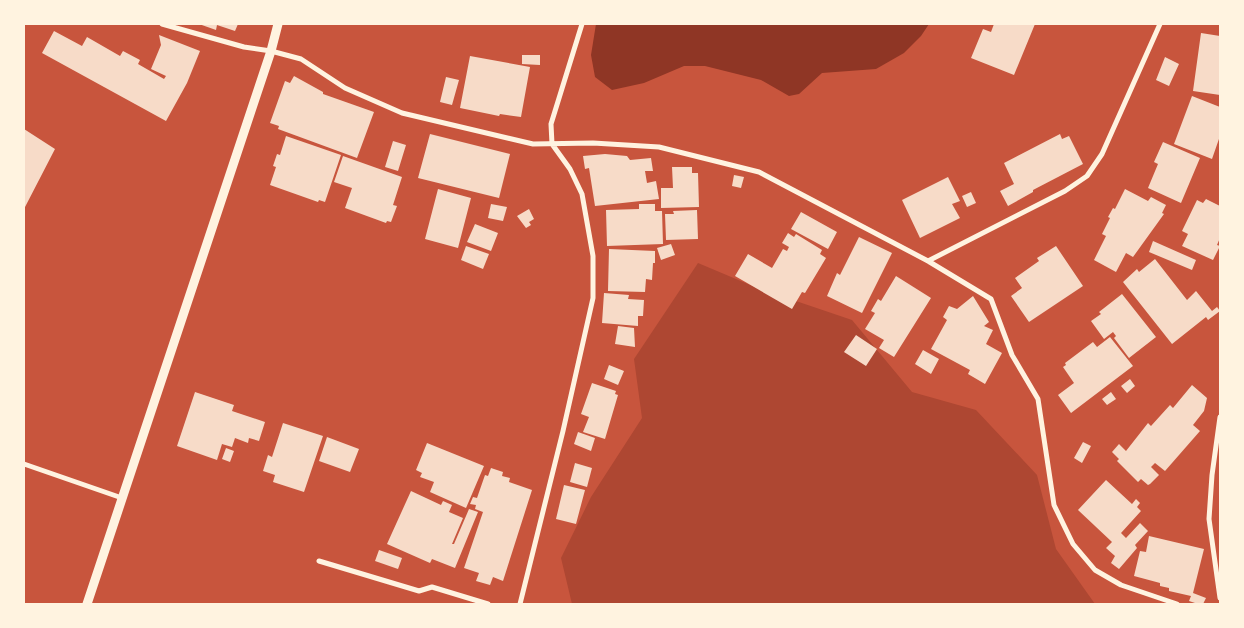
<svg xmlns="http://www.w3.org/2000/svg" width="1244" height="628" viewBox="0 0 1244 628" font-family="'Exo 2',sans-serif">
	<rect width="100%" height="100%" fill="#c8553d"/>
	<!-- green -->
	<path fill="#ae4732" d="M698,263l57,24 97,33 60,72 64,18 61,65 19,74 39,55h-523l-11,-46 30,-61 51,-79 -8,-59z"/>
	<!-- water -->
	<path fill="#8f3625" d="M596,24h333l-8,12 -17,17 -28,16 -54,4 -23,21 -10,2 -28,-16 -56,-14h-21l-40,17 -32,7 -17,-13 -4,-22z"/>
	<!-- building -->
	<path fill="#f7dbc8" d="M199,24h39l-3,7 -18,-6 -1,5z
		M994,24h41l-21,51 -43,-17 12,-29 8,3z
		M54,31l28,15 5,-9 33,19 3,-5 17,9 -2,4 26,15 2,-3 -15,-7 10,-24 -2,-10 41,16 -13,32 -21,38 -124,-68z
		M1201,33l19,3v59l-27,-4z
		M522,55h18v10l-18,-1z
		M470,56l60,11 -9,50 -21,-3 -1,2 -39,-8z
		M1165,57l14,7 -10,22 -13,-6z
		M294,76l29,16v2l51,18 -17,46 -79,-29 1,-3 -9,-3 15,-42 5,2z
		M446,77l13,3 -7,25 -12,-3z
		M1192,96l28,11v29l-8,23 -38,-15z
		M24,129l31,20 -31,60z
		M430,134l80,20 -11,44 -81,-20z
		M1060,134l2,5 7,-3 14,28 -50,26v2l-25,14 -8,-15 14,-7 -10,-21z
		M286,136l55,19 -16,47 -6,-2 -1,2 -48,-17 6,-18 -3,-1 4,-12 3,1z
		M393,141l13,4 -8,26 -13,-4z
		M1163,142l37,16 -19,45 -33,-15 10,-24 -4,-2z
		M605,154l22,2 3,4 21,-2 2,13h-8l2,12 9,-2 3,18 -64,7 -6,-38 -4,1 -2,-13z
		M343,156l59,21 -9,28 4,1 -6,16 -4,-1 -1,2 -41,-15 7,-20 -18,-6z
		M672,167h20v6h6l1,34 -38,1v-20h12z
		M734,175l10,2 -3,11 -9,-2z
		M948,177l12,24 -8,3 8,14 -40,20 -18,-38z
		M438,189l33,9 -13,50 -33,-9z
		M1125,189l23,12 3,-4 15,8 -4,8 2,1 -31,43 -7,-4 -10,19 -22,-12 12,-24 -4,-2 8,-16 -2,-1 5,-9 2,1z
		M971,192l5,11 -9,4 -5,-11z
		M1206,199l14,7v32l-3,7 3,1 -7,14 -31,-14 6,-12 -6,-3 15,-31 6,3z
		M491,204l16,3 -4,14 -15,-3z
		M639,204h16v7h7l1,33 -56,2 -1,-36 33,-1z
		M529,209l5,10 -5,3 2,3 -5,3 -9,-12z
		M697,210l1,29 -32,1 -1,-26h9l-1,-3z
		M801,212l36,20 -9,17 -37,-20z
		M475,224l23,9 -7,18 -24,-9z
		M788,233l6,4 2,-3 26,16 -2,4 6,4 -21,35 -3,-1 -10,17 -57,-33 13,-22 24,14 11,-19 4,2 2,-4 -7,-4z
		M859,237l33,16 -30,60 -35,-17 10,-23 3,2z
		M1153,241l43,19 -4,10 -43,-18z
		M671,244l4,11 -14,5 -4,-12z
		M466,246l23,8 -6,15 -22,-9z
		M1056,246l27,40 -54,36 -18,-26 11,-8 -7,-10 24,-17 -2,-3z
		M609,249l46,2v12h-2l-1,17 -6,-1 -1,13 -37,-1z
		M1155,259l32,41 9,-9 16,20 5,-4 3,4 -12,9 -2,-3 -34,27 -49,-62 14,-13 2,3z
		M896,276l35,22 -37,59 -15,-9 5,-8 -19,-11 10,-16 -4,-2 7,-12 3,2z
		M604,293l25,2 -1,4 16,1 -1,16h-5v10l-36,-3z
		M1122,294l34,43 -27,21 -15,-20 2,-2 -3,-4 -9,7 -13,-18 10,-7 -2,-2z
		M973,296l16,26 -5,4 9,4 -7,14 16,9 -17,31 -17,-10 2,-4 -39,-21 16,-29 -4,-3 6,-11 8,3z
		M618,326l16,2 1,19 -20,-3z
		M856,335l21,14 -11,17 -22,-14z
		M1110,337l23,29 -62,47 -13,-18 16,-12 -11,-16 3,-2 -1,-2 28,-21 4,5z
		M923,350l16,9 -8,15 -16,-10z
		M609,365l15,6 -6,14 -14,-6z
		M1130,379l5,7 -8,7 -6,-7z
		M592,383l24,8 -1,3 3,1 -13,44 -22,-7 6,-15 -8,-3z
		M1192,385l15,13 -3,13 -11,14 7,6 -35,40 -10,-8 -4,4 8,8 -9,9 -2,1 -7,-6 -3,3 -21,-21 2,-2 -7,-7 7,-8 7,7 22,-28 3,3 19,-21 3,3z
		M195,392l39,13 -2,6 33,11 -6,19 -10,-3 -1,5 -13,-5 -3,9 -10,-3 -5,16 -40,-14z
		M1111,392l5,7 -9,6 -5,-6z
		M283,423l40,13 -19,56 -31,-10 2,-7 -12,-4 5,-16 4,2z
		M578,432l17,6 -4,13 -17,-7z
		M327,437l32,12 -9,23 -31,-11z
		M1083,442l8,4 -9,17 -8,-5z
		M427,443l57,23 -18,42 -36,-16 4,-10 -14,-5 2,-4 -6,-3z
		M226,448l8,3 -4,11 -8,-3z
		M575,463l17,5 -5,19 -17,-5z
		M491,468l12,4 -1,4 8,2 -1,4 23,8 -29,91 -10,-4 -3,8 -14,-4 3,-8 -15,-5 19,-56 -8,-3 1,-4 -6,-1 3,-7 4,1 8,-23 3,1z
		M1106,480l26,24 4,-5 4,4 -3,4 4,4 -20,22 5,5 14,-15 8,8 -13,14 2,3 -18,21 -8,-6 4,-7 -9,-8 6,-6 -34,-32z
		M564,485l21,5 -9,34 -20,-5z
		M411,491l30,14 2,-4 9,4 -3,7 14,6 -11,26h2l15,-35 9,3 -23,56 -23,-9 -2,4 -43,-19z
		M1149,536l55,13 -11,44 13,5 -3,6h-5l-9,-3 2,-5 -22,-5v-3l-9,-2v-3l-26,-7 6,-25 6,1z
		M379,550l23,8 -4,11 -23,-8z"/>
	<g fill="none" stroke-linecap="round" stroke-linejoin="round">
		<!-- minor -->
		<path stroke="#fff3e0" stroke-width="5" d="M162,24l82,23 27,4 30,8 44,29 57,25 131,31 60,-1 66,4 100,25 169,89 63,38 21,56 26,44 16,106 19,39 22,26 26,15 56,19
			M928,261l137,-70 22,-15 15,-22 58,-130
			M1220,417l-8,58 -3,44 11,79
			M24,464l98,34
			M319,561l100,30 13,-4 56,17
			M520,604l43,-173 30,-133v-42l-11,-62 -12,-25 -18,-25 -1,-20 31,-100"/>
		<!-- tertiary -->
		<path stroke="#fff3e0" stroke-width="9" d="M87,604l184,-553 7,-27"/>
	</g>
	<!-- border -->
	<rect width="1244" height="628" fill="none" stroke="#fff3e0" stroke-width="50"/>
</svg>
